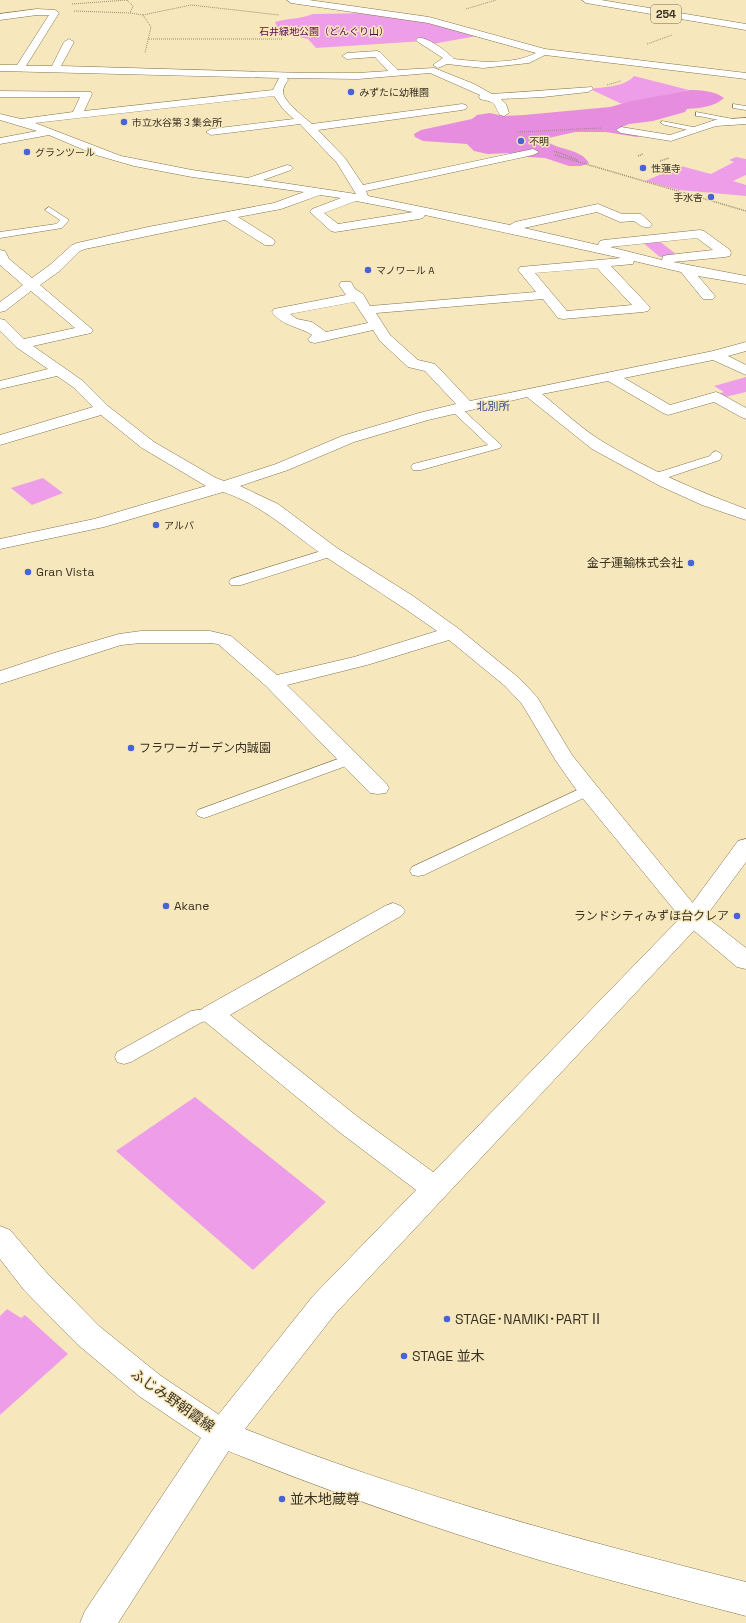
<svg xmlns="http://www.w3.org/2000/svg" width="746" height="1623" viewBox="0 0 746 1623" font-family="'Space Grotesk','Noto Sans JP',sans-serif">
	<rect width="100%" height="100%" fill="#f7e7bd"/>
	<!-- green -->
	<path fill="#ee9ee8" d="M371,13l55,8 51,15 -45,8 -1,-3h-6l-109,7 -8,-9 -29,-7 -4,-10c13,-4 26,-3 38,-8z
		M634,76l55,14 -67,14 -32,-15c13,-2 35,-2 44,-13z
		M736,157l10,2v16l-13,6 13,4v11l-67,-6 -34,-9 36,-15 30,8 23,-12 -5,-2z
		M658,240l19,15 -17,2 -18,-15z
		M746,377v15l-21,5 -7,-3 6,-2 -10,-6z
		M43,478l20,15 -31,12 -21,-17z
		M195,1097l131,105 -73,68 -137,-119z
		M7,1309l14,9 4,-3 43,39 -68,61v-99z"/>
	<!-- forest -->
	<path fill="#e68ddf" d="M690,90c11,0 25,1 34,8 -10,9 -24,10 -37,11l-2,3 -32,9 -24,3 -12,5 23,7 -3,1 -31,-5h-31l-31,7c12,12 35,8 45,24l-8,3h-12l-24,-8 -18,-1 -14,-4 -25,1 -14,-3 -7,-7 -44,-3 -8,-4 -1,-3 7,-4 51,-11 5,-4 13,-2 13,3 21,-1 86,-8 22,-6z"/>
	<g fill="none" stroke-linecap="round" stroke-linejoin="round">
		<defs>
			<path id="service" d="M733,104l13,2v4l-13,-2z
				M696,112l37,7 4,2 -4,2 -34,-7h-3z
				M662,121l31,6 4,2 -4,2 -28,-6 -4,-2z
				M49,207l20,13 -7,8 -62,10v-6l56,-8 4,-4 -15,-10z
				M456,406l4,1 42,39 -2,2 -79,22h-8l-2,-3 2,-3 75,-19 -36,-34 -2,-2z
				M716,451l4,2 2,2 -2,5 -63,21 -4,-1 -2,-3 2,-3 57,-18 2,-3z
				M331,548l5,1 1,3 -1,3 -95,30h-10l-2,-3 2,-3z
				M349,755l5,2 3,3 -3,3 -144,53 -6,2 -6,-2 -2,-3 2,-3z
				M588,785l6,2 2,3 -2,3 -170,82 -6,1 -6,-1 -2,-4 2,-4z
				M212,1008l7,1 2,5 -2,5 -17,3 -71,40 -7,2 -7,-2 -2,-5 2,-5 74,-41z"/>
			<path id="minor" d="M287,0h22l120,17 116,32 201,24v6l-201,-24 -16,8 -46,5 -36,-4 -9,4 -5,-3 10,-7 -25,-16 -2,-2 2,-2c8,-2 30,14 36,21 25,3 59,6 82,-6l-108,-30 -137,-20z
				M37,9l18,1 4,3 -33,53h26l12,-24 5,-3 5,3 -13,24 242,7h55l30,-2 -13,-14 -28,2 -5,-3 5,-3 30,-2 3,1 18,18 36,-2 40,16 18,10 100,-7 1,2 -5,3 -45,5 -42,2 5,5 3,9 -5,3 -4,-1c-8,-14 -3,-12 -20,-16l-1,-2 1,-2 -50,-22 -72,6 -71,-1 1,2c-2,3 -5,7 -5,12 0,9 22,26 29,32l150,-20 4,1 1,2 -1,2 -4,1 -144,20 27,28 18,27 170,-36 6,3 -6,3 -167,36 2,5 142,29 5,-3 83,-18 24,10h19l11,10 -2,3c-7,1 -10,-2 -16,-6l-14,1 -23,-10 -73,16 74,17 2,-4 4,-1 96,-10 4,1 26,19 1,3 -1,3 -5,1 -52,5 73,14v8l-48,-8 17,20 -2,3h-10l-22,-27 -47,-11 -1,3 -22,2 37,39 2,3 -2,3 -5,1 -80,7 -5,-1 -15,-19 -167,14 14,22 28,25 17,4 35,37 243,-50 33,-9v9l-18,5 18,9v10l-33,-15 -89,18 46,27 46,-13 5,2 25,14v11l-5,-2 -27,-15 -46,13 -5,-2 -55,-32 -66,13c19,15 42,37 63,49 44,27 92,48 141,66v11l-44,-15 -42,-19 -68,-37 -65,-52 -99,23 -74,22 -66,28 -48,16 38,18 59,44 76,48 46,33 60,49 18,19 35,58 24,30 105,128 45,35v21l-9,-2 -52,-44 -105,-128 -24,-34 -34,-57 -17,-18 -56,-46 -82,25 -80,20 99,98 3,5 -3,5 -8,1 -8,-1 -104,-107 -48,-42 -8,-1h-69l-20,2 -121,39v-13l54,-18 65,-19 22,-3h69l21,5 46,39 77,-18 83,-26c-36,-26 -74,-49 -111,-74 -34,-23 -63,-52 -103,-65l-119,35 -104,22v-10l94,-20 112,-33 -64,-38 -41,-33 -101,30v-10l93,-28 -20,-20 -16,-11 -57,13v-8l48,-12 -32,-22 -16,-16v-12l5,1 19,19 51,-11 -44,-37 -26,20 -5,1v-10l23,-17 -23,-20v-15l5,1 4,8 23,19 19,-14 21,-19 5,-2 71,-16 126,-24 30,-11 -112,-15 -58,-11 -38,-11 -47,-20 -49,9v-6l37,-7 -37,-11v-6l21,5 52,-7 7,-15h-80v-6l91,1 1,2 -8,17 189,-21 6,-12 -279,-7v-6h17l32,-50h-12l-37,5v-6zM274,96l9,13 11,10 -83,10 -5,3 5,3 89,-11 37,39 19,31 -93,-14 28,-10 2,-2 -2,-2 -4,-1 -39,13 -56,-8 -71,-14 -86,-33zM320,195l21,3 -29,11 -2,3 21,19 4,1 84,-13 4,-1 2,-3 196,43 -101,9 -2,3 18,22 -166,14 -7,-12 -8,-5 -4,-7h-10l-2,3 7,10 -72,14 -2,3c11,15 27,14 40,23l-4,4 2,3 5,1 58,-13 7,11 28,26 17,4 31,33 -37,9 -77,23 -66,28 -52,17 -8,-3 -62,-36 -46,-36 -25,-25 -50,-35 58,-13 2,-3 -53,-45 21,-15 19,-19 5,-2 140,-29 40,25h8l2,-3 -2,-3 -35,-22 43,-8zM356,201l57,11 -75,12 -14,-11zM697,238l16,12 -45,5 -5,1 -1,4 -52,-13zM597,268l35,37 -65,6 -32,-38zM354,302l14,21 -42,9 -14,-10 -15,-3 -7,-5z
				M746,118v6l-30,2 -45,15 -50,-8 -5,-3 5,-3 49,8 45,-15z
				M393,903l8,3 4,5 -4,5 -171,99 128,102 86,63 4,8 -4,8 -10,3 -10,-3 -86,-65 -135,-111 -4,-6 4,-6 182,-102z"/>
			<path id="tertiary" d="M746,839v23l-45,61 -366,391 -90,115c163,65 331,110 501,153v34c-69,-18 -139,-36 -207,-56 -112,-34 -221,-72 -328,-116l-5,-10 5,-10 102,-128 372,-383 53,-72z"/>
			<path id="secondary" d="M0,1226l10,4 36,42 53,54 62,50 72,48 5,10 -5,10 -115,179h-38l5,-12 116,-173 -62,-42 -62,-52 -53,-54 -24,-31z"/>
			<path id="trunk" d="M582,0h19l145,24v6l-160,-27z"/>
		</defs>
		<!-- service casing -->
		<use href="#service" stroke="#81734d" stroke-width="1"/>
		<!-- minor casing -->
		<use href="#minor" stroke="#81734d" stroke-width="1"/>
		<!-- tertiary casing -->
		<use href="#tertiary" stroke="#81734d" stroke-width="1"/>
		<!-- secondary casing -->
		<use href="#secondary" stroke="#81734d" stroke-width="1"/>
		<!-- trunk casing -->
		<use href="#trunk" stroke="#81734d" stroke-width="1"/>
		<!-- path-far1 -->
		<path stroke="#998e71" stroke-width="1" stroke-dasharray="1 1" stroke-linecap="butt" d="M127,0l6,6 -3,7
			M72,4l55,-4
			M466,9l30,-9
			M74,11l56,2 13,2 8,12 -6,26
			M143,15l48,-10 88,10
			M149,39h133
			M647,44l25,-9
			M607,85l14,-4
			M518,132l83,-4"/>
		<!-- path -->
		<path stroke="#998e71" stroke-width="1.5" stroke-dasharray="1 1" stroke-linecap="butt" d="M554,151l24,9
			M555,155l191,56
			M638,156l5,-2
			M660,161l9,-3"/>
		<!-- service -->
		<use href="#service" fill="#fff" fill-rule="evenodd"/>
		<!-- minor -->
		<use href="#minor" fill="#fff" fill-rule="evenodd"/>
		<!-- tertiary -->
		<use href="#tertiary" fill="#fff" fill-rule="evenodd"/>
		<!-- secondary -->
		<use href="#secondary" fill="#fff" fill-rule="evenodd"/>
		<!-- trunk -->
		<use href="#trunk" fill="#fff" fill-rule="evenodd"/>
	</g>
	<!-- markers -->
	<g fill="#4863d7" stroke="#f7e7bd" stroke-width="1.5">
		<circle cx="351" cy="92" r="4"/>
		<circle cx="124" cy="122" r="4"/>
		<circle cx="521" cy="141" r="4"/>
		<circle cx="27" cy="152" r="4"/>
		<circle cx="643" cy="168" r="4"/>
		<circle cx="711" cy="197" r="4"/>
		<circle cx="368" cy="270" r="4"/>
		<circle cx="156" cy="525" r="4"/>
		<circle cx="691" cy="563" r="4"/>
		<circle cx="28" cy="572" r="4"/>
		<circle cx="131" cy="748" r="4"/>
		<circle cx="166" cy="906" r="4"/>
		<circle cx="737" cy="916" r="4"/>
		<circle cx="447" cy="1319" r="4"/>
		<circle cx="404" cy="1356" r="4"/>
		<circle cx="282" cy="1499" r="4"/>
	</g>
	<g text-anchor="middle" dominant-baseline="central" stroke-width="3" stroke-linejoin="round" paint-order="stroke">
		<!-- far-park labels -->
		<g font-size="10" fill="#590657" stroke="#f7e7bd">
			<text x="324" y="31">石井緑地公園（どんぐり山）</text>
		</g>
		<!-- far-poi labels -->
		<g font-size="10" fill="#383222" stroke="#f7e7bd" text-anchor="start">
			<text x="359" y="92">みずたに幼稚園</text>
			<text x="132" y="122">市立水谷第３集会所</text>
			<text x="529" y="141">不明</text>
			<text x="35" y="152">グランツール</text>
			<text x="651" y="168">性蓮寺</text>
			<text x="703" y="197" text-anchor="end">手水舎</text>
			<text x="376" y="270">マノワール A</text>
			<text x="164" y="525">アルパ</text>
		</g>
		<!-- shield labels -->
		<rect fill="#f7e7bd" stroke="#716850" stroke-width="1" x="651" y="5" width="30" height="18" rx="3"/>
		<g font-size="11" font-weight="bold" fill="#383222">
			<text x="666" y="14">254</text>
		</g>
		<!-- far-neighbourhood labels -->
		<g font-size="11" fill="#394a84" stroke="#f7e7bd">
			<text x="493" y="406">北別所</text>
		</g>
		<!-- poi labels -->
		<g font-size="12" fill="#383222" stroke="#f7e7bd" text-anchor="start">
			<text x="683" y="563" text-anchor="end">金子運輸株式会社</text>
			<text x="36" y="572">Gran Vista</text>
			<text x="139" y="748">フラワーガーデン内誠園</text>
			<text x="174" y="906">Akane</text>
			<text x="729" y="916" text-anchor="end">ランドシティみずほ台クレア</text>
		</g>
		<!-- near-poi labels -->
		<g font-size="14" fill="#383222" stroke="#f7e7bd" text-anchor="start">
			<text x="455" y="1319">STAGE･NAMIKI･PARTⅡ</text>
			<text x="412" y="1356">STAGE 並木</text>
			<text x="290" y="1499">並木地蔵尊</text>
		</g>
		<!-- near-street labels -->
		<g font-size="14" fill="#383222" stroke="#f7e7bd">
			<text transform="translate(173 1400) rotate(35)">ふじみ野朝霞線</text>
		</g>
	</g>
</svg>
